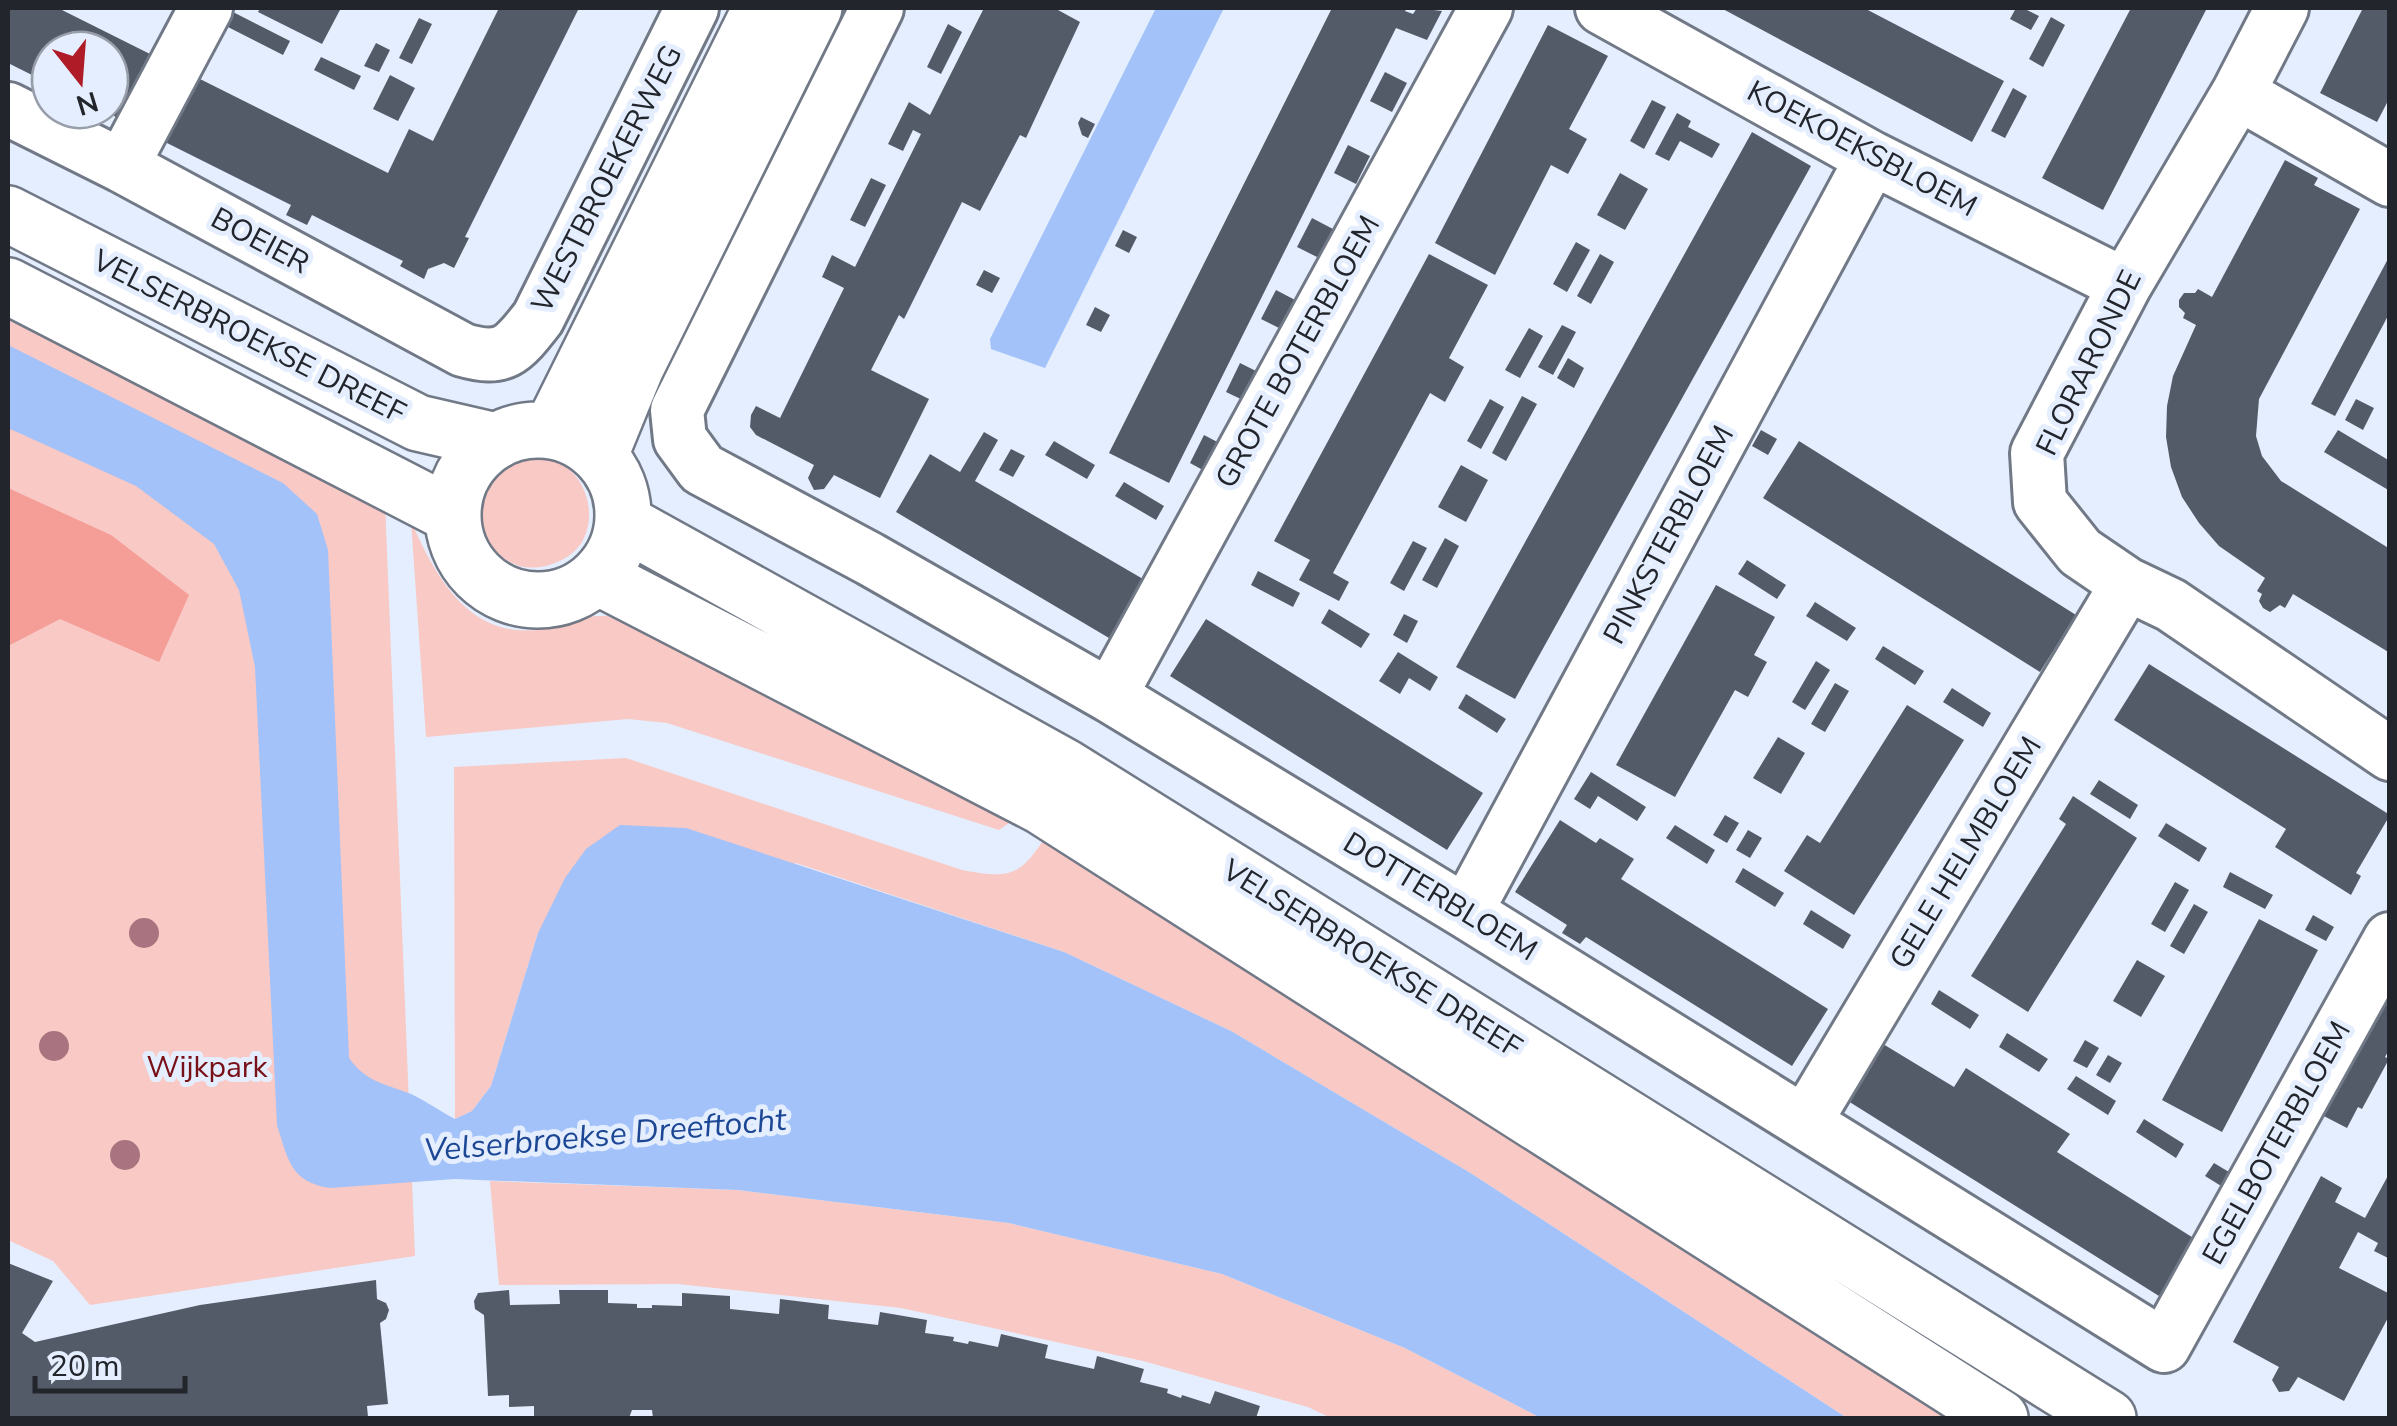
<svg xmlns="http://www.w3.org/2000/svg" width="2397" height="1426" viewBox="0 0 2397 1426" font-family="'Nunito Sans',sans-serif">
	<rect width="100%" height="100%" fill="#e5eefe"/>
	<!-- green -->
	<path fill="#f8c9c5" d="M8,295l377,206 30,755 -325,49 -37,-44 -45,-21z
		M533,456c9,2 21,3 29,8 24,15 34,48 22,74 -6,14 -21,23 -35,27 -60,19 -100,-71 -46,-100 8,-5 20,-6 30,-9z
		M411,521c26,59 61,123 138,107 18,-4 33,-12 52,-12 19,-1 42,9 60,13l356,188 -18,13 -332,-107 -39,-4 -202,18z
		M626,758l336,112c47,9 58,7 84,-34l909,582h-108l-375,-244 -241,-143 -167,-79 -268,-89 -258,70 -47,153 -19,25 -17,8 -1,-352z
		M490,1181l248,9 271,33 213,51 183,74 136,70h-210l-23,-11 -165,-46 -242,-53 -223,-24 -179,1z"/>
	<!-- forest -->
	<path fill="#f59d97" d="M8,488l103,47 78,60 -30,67 -99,-43 -52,27z"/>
	<!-- water -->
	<path fill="#a2c2f9" d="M1156,8h68l-179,360 -54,-19 -1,-10z
		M8,345l275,138 34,31 11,36 21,508c17,24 36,26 62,36 15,7 29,17 44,25l17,-8 19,-25 47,-153 27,-55 21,-29 34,-24 66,3 378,124 167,79 241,143 375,244h-306l-136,-70 -183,-74 -213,-51 -271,-33 -283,-11 -125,9c-40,-6 -42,-29 -53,-63l-22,-458 -16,-77 -25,-46 -78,-58 -128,-58z"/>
	<!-- building -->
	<path fill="#545b68" d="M8,8h50l96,48 -32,64 -20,-10h8v-60h-60v34l-42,-21z
		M260,8h81l-19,36 -64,-32z
		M499,8h80l-114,229 4,1 -15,30 -10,-5 -16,6 -4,10 -24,-13 3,-5 -91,-46 -5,10 -21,-10 5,-10 -126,-63 33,-64 190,95 21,-44 24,12z
		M984,8h75l-1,2 22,12 -54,116 -6,-3 -40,76 -18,-9 -58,117 -5,-4 -28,55 58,29 -49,99 -46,-23 -10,14 -10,1 -6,-12 6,-13 -58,-30 -6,-8 1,-12 5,-9 24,12 64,-130 -22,-11 10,-22 23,12 66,-133 -8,-4 -10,21 -15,-7 21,-42 21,13z
		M1332,8h75l-2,3 8,3 4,-6 25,3 -15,29 -31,-12 -227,455 -60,-30z
		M1721,8h143l140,73 -32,61z
		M2016,8h7l16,8 -8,14 -21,-11z
		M2131,8h76l-104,202 -61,-32z
		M2363,8h27v89l-13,25 -57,-29z
		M231,11l59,30 -7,14 -59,-30z
		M2051,17l14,8 -22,42 -14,-8z
		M419,18l13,6 -20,40 -13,-6z
		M948,24l14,8 -21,42 -14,-7z
		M1548,25l60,31 -39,73 18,10 -19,35 -17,-9 -56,110 -60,-32z
		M376,43l14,7 -11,22 -15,-6z
		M321,57l40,19 -7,14 -40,-20z
		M1385,72l22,11 -15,29 -22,-11z
		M390,75l25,13 -17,33 -25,-12z
		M2013,88l14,8 -22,42 -14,-7z
		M1652,100l14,7 -22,42 -14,-8z
		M1677,113l14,8 -3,6 32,17 -8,14 -32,-17 -11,20 -14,-7z
		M1081,117l14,7 -7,14 -6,-3 -4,-12z
		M1752,132l59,34 -296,533 -59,-32z
		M1348,145l22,11 -14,28 -22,-11z
		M2285,160l33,18 -4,7 46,24 -101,190 -3,37 6,20 19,25 109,68v104l-97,-59 -8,14 -5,-3 -10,7 -7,-4 -4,-7 3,-7 -5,-3 8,-13 -46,-32 -20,-23 -17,-26 -11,-30 -5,-30 1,-31 6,-30 23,-51 -13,-7 2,-5 -6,-6v-7l5,-7h11l3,-4 14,8z
		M1620,173l28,16 -23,41 -28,-15z
		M871,178l15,7 -21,42 -15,-7z
		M1312,218l21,11 -14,29 -22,-11z
		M1123,230l14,7 -8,16 -14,-7z
		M1576,242l14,8 -23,42 -14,-8z
		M1429,254l59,31 -39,73 15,9 -19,35 -15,-9 -97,180 16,9 -10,19 -40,-21 11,-20 -36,-19z
		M1600,254l14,8 -23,42 -14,-8z
		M2390,255v57l-55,104 -24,-12z
		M984,270l16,8 -8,15 -16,-8z
		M1276,290l21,11 -14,29 -22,-11z
		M1095,307l15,8 -9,17 -15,-7z
		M1562,325l14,7 -23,43 -15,-8z
		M1529,328l14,8 -23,42 -15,-8z
		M1568,358l16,10 -10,20 -17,-10z
		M1240,363l22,11 -15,28 -21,-10z
		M1522,396l15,8 -31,57 -14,-8z
		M1490,399l14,8 -23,42 -14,-8z
		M2356,399l18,9 -11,22 -18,-10z
		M1761,430l16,9 -9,16 -16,-9z
		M2338,430l52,31v30l-66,-39z
		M984,432l14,8 -23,41 168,98 -34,59 -213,-126 34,-58 30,18z
		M1204,435l21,11 -15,28 -20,-11z
		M1054,441l41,24 -8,14 -42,-24z
		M1799,441l277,174 -36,57 -277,-174z
		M1011,449l14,7 -12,21 -14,-7z
		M1461,465l27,15 -22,42 -28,-15z
		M1124,482l40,24 -8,14 -41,-24z
		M1445,538l14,8 -22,42 -15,-8z
		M1413,541l14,7 -23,43 -14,-8z
		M1747,560l39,25 -9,14 -39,-25z
		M1258,571l42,22 -7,14 -42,-22z
		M1716,585l59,32 -21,38 13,7 -19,35 -13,-7 -60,107 -59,-32z
		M1815,602l41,26 -9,13 -41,-25z
		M1329,609l41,25 -9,14 -40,-25z
		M1404,614l14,7 -11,22 -14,-8z
		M1206,619l277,174 -36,57 -277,-174z
		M1883,646l41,25 -9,14 -40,-26z
		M1398,652l40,25 -8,14 -21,-13 -9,16 -21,-13z
		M1816,661l14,9 -25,40 -13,-8z
		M2149,664l241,151 -34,58 5,3 -10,19 -76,-48 11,-18 -172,-109z
		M1835,683l14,8 -24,41 -14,-8z
		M1952,688l39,25 -8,14 -40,-25z
		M1466,694l40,25 -9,14 -39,-25z
		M1907,705l57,35 -110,175 -70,-44 23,-36 13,8z
		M1778,737l27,16 -24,41 -28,-16z
		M1591,772l55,35 -9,14 -39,-25 -8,13 -16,-10z
		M2099,780l39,25 -8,14 -40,-25z
		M2073,796l64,42 -109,174 -57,-36 95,-152 -7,-5z
		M1725,815l14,8 -12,20 -14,-8z
		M1560,820l36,23 4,-5 34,21 -13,20 207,130 -36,57 -206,-129 -6,7 -18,-11 5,-8 -52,-33z
		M2166,823l41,25 -8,14 -41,-26z
		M1675,825l40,25 -8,14 -41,-26z
		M1748,830l14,8 -12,20 -14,-8z
		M1743,868l41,25 -9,14 -40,-25z
		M2230,872l43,23 -8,14 -42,-22z
		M2175,882l14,8 -24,42 -14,-8z
		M2194,904l14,8 -24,42 -14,-8z
		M1811,910l40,25 -8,14 -40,-25z
		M2313,915l21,12 -8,14 -21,-11z
		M2259,919l59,31 -96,182 -60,-32z
		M2137,960l28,16 -24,41 -28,-16z
		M2390,979v69l-5,9 4,2 -27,50 -4,-2 -11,21 -29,-15z
		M1939,990l40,25 -9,14 -39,-25z
		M2007,1033l41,26 -9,13 -40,-25z
		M2085,1040l14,8 -12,20 -14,-7z
		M1883,1044l71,43 12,-19 104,66 -13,18 138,87 -36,57 -311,-195z
		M2108,1055l14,8 -12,20 -14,-8z
		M2076,1076l40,25 -8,14 -41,-26z
		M2144,1119l40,25 -8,14 -40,-26z
		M2214,1163l20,12 -8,14 -21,-13z
		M2390,1172v87l-16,-8 4,-8 -20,-11 -19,36 51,26v20l-46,87 -46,-24 -9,14 -10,1 -7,-12 7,-13 -46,-25 88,-166 21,12 -7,14 30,16z
		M8,1263l45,18 -31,52 13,9 165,-37 176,-25 1,19 9,4 3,7 -3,9 -6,4 8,81 -21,2 1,11 -13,1h-347z
		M509,1290l1,15 50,-1 -1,-14h49v13l29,1v4h15v-3l30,1v-13l48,3v13l49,5 1,-15 49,6 -1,14 50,6 2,-13 47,8 -2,13 29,4 -1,4 15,3 1,-3 29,6 3,-13 47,11 -3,13 49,11 3,-13 47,13 -4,13 28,7 -1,4 14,5 1,-3 28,9 5,-13 45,15 -4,12h-603l-1,-8h-20l-3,8h-95v-12l-25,1v-12l-21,1 -4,-81 -9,-6 -1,-8 4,-8z"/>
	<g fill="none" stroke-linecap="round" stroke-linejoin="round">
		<defs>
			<path id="minor" d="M877,8l-200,402 3,29 22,30 168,90 240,137 356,216 698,434 226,-407
				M1602,8l270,150 253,127
				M2282,8l-44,85 -113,192 -88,168 3,49 40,50 47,32 44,21 219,149
				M2238,93l152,87
				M8,109l114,57 341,184c41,12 50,0 75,-32l154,-310
				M122,166l84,-158
				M1110,696l376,-688
				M1466,912l406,-754
				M1805,1122l322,-538"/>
			<path id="tertiary" d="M8,214l410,209 78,18
				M8,286l444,229"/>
			<path id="secondary" d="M453 515a85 85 0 1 1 170 0a85 85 0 1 1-170 0Z
				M551,431l210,-423
				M600,455l36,-88 178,-359
				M623,522l442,245 1043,651
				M598,577l443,229 959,612"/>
		</defs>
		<!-- minor casing -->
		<use href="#minor" stroke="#717987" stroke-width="58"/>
		<!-- tertiary casing -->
		<use href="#tertiary" stroke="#717987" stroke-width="60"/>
		<!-- secondary casing -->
		<use href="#secondary" stroke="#717987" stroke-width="60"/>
		<!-- minor -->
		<use href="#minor" stroke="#fff" stroke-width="52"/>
		<!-- tertiary -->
		<use href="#tertiary" stroke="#fff" stroke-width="55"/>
		<!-- secondary -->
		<use href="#secondary" stroke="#fff" stroke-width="55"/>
	</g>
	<!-- trees -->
	<g fill="#a97480">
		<circle cx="144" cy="933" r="15"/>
		<circle cx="54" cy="1046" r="15"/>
		<circle cx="125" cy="1155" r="15"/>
	</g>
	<g text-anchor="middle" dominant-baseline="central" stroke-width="10" stroke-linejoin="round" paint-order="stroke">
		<!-- street labels -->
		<g font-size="30" fill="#22252b" stroke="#e5eefe">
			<text transform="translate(1862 149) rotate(28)">KOEKOEKSBLOEM</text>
			<text transform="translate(607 179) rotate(-63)">WESTBROEKERWEG</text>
			<text transform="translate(260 241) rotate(28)">BOEIER</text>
			<text transform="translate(249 337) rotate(27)">VELSERBROEKSE DREEF</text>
			<text transform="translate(1298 352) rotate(-61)">GROTE BOTERBLOEM</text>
			<text transform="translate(2089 363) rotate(-64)">FLORARONDE</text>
			<text transform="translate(1669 535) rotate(-62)">PINKSTERBLOEM</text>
			<text transform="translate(1966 853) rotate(-59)">GELE HELMBLOEM</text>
			<text transform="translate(1440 897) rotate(31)">DOTTERBLOEM</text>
			<text transform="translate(1372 959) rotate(32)">VELSERBROEKSE DREEF</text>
			<text transform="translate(2277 1143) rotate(-61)">EGELBOTERBLOEM</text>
		</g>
		<!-- park labels -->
		<g font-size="30" fill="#781018" stroke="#e5eefe">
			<text x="207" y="1067">Wijkpark</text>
		</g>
		<!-- water labels -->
		<g font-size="32" font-style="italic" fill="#1c4795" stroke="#e5eefe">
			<text transform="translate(605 1135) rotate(-5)">Velserbroekse Dreeftocht</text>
		</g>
	</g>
	<!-- border -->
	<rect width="2397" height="1426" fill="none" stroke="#22252b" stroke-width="20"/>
	<!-- north arrow -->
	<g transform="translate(80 80) rotate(163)"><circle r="48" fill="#e5eefe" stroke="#979eaa" stroke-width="2.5"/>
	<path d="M0-8L18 38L0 25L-18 38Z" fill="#af1c28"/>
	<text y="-15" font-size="28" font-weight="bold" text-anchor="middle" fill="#22252b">N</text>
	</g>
	<!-- scale -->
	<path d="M35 1376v15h150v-15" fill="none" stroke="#22252b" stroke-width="5"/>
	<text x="50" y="1376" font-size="30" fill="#22252b" stroke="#e5eefe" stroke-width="8" paint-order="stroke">20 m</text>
</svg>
